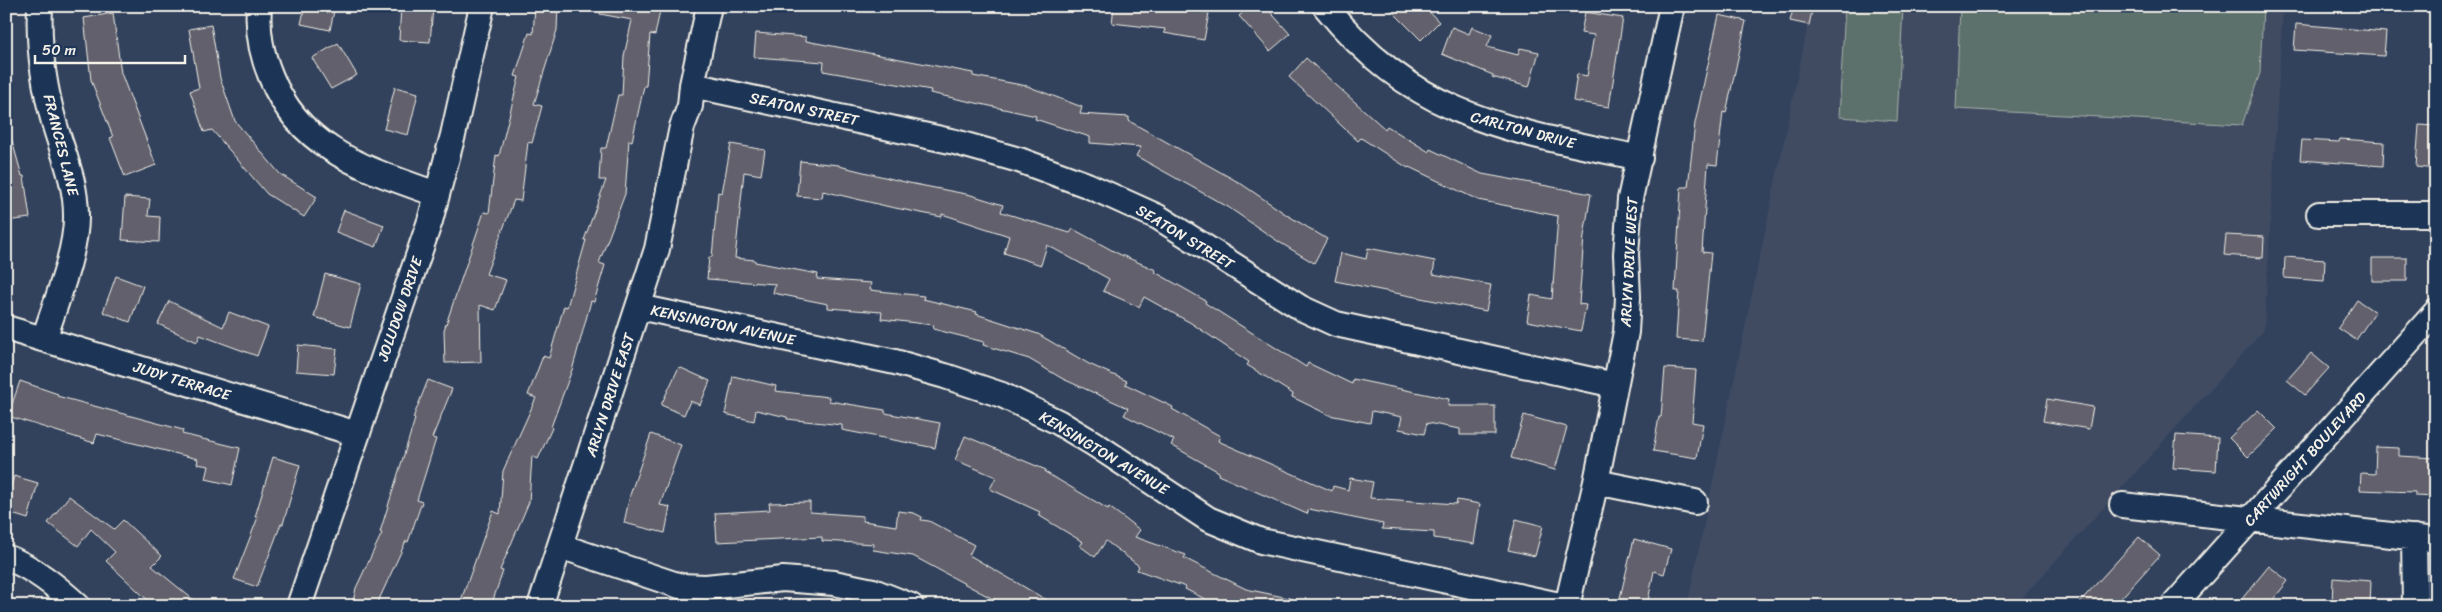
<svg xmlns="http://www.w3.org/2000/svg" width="2442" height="612" viewBox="0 0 2442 612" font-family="Sriracha,sans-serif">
	<rect width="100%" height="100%" fill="#32425d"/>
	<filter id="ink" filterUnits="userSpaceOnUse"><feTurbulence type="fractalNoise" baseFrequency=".02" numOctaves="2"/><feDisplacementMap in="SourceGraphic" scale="10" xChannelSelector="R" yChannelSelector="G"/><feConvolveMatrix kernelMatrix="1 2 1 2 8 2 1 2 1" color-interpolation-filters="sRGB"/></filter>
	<g filter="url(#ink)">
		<!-- built -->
		<path fill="#404b62" d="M1812,6h471l-19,324 -249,276h-328z"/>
		<!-- green -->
		<path fill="#5d716c" stroke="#a8b1aa" d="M1845,6h102v4l-44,-2 -6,113 -58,-4z
			M1960,6h303l-3,67 -18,52 -286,-16z"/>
		<!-- building -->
		<path fill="#62606c" stroke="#f4f1e8" d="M305,6h30l-5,24 -29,-6z
			M401,6l32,2 -3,34 -31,-2z
			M535,6h23l-1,24 -23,74 8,2 -10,37 -4,-1 -7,59 -7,-1 -28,74 20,6 -11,30 -15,-5 1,57 -36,1 -1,-33 40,-118 5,1 7,-58 3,1 20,-79 -4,-1 14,-43 4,1z
			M601,6h60l-6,29 -5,-1 -4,52h-2l-12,55 -3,-1 -4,54 -26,69 6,2 -11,37 -3,-1 -18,66 -22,60 1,1 -14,31 -6,-3 -3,46 -29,68 3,1 -12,35h-32l34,-95 7,3 3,-43 33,-73 -8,-3 15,-39 6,2 15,-52 3,1 19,-67h-2l22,-60h-7l2,-32h5l12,-53h4l2,-39 8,-36 -32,-6z
			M1114,6h54l41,7 -5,27 -40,-7 1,-4 -53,-6z
			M1250,6h15l25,28 -20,17 -31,-35z
			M1387,6h37l15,16 -18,18z
			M1794,6h19l-4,19 -19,-4z
			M1585,12l38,6 -14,89 -36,-6 4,-27 10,2 7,-41 -13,-2z
			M113,13l8,60 35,92 -31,12 -15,-39 3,-1 -22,-57 -7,-62z
			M1719,15l27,6 -20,92 -3,-1 -6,53 -9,-1 -6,88 9,1 -9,88 -26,-2 3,-48h-4l6,-104h7l7,-64z
			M2296,24l90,8 -2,24 -90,-6z
			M211,25l9,53 15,43 45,53 37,23 -13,20 -37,-23 -55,-64 -8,2 -14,-41 9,-3 -10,-59z
			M1452,27l17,7 3,-7 20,8 -5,12 31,8 2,-7 19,4 -10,35 -37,-10 1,-2 -51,-21z
			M756,33l50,4v4l167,32v3l54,10 55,21 -2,7 49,3v4l111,62 47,32 40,24 -13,24 -35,-21 -51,-35 -92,-51 5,-9 -51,-4v-6l-55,-18 1,-3 -106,-23 1,-3 -108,-19 1,-9 -70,-5z
			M338,43l19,32 -26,14 -19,-31z
			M1306,58l79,71 2,-3 42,26 1,-3 52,25 109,20 -7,42 -5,68 7,1 -5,26 -54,-10 4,-26 21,4 6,-83 -80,-16 -69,-33 -1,1 -47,-30 -3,3 -69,-64z
			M395,87l23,6 -10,42 -24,-6z
			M2419,125l17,1v43l-20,-2z
			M11,137l11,39h2l6,42 -24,3v-83z
			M2340,139l44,3 -1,24 -83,-6 2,-20 37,2z
			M731,144l34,6 -4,25 -17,-3 -9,86 20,2v2l63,12 -1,5 54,4 -1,7 54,6 -1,3 54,13 -1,2 62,20 51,30 38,17 -2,3 48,23 -1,2 48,27 -2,5 114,50 1,-5 15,4 2,-12 23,4 -3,16 86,6 1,-4 23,4 -6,40 -40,-6v-6l-52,-3 1,-5 -74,-15 -2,5 -89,-39 1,-3 -48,-27 3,-5 -50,-25 4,-7 -65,-29 -34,-20 -46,-14 1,-3 -51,-13 1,-4 -53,-6 1,-7 -54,-4v-4l-55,-11 2,-9 -68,-5 2,-22h3l6,-65 4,1z
			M800,161l39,4v1l70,17 62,12 32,10 -2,7 69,21 3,-4 46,25 37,16 -1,2 51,29 -1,2 101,64 2,-4 44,21 1,-5 96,20 -1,7h47v29h-35v-6l-33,-6 -3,11 -25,-5 3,-12 -30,-6 -2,12 -41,-8 -37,-18 1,-3 -46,-29 2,-3 -58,-39 -47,-26 -5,10 -36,-16 6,-12 -62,-34 -6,20 -37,-12 5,-17 -67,-22v3l-52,-10 -67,-16 -1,7 -25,-2z
			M125,197l25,2 -2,17 12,1 -1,25 -37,-2z
			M344,210l40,15 -8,22 -40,-15z
			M2226,235l38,2 -1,21 -39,-3z
			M1368,248l67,13 -2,13 58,11 -5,26 -151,-30 6,-28 25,6z
			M2285,257l40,3 -1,21 -40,-3z
			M2372,258h35v23h-35z
			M325,274l36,10 -11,43 -36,-10z
			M116,276l27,10 -13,36 -27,-10z
			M2357,300l18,12 -19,28 -18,-12z
			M169,301l54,26 6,-15 39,15 -11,29 -57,-21 -3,7 -39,-18z
			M298,345l39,4 -3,25 -38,-3z
			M2311,353l18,15 -24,27 -18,-15z
			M679,367l31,14 -10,24 -10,-4 -6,14 -23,-10z
			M1665,368l31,2 -4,52 11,2 -6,34 -44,-7 6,-34h2z
			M733,376l43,10 -1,5 54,6v4l56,9v3l55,10 -5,25 -93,-18v-5l-55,-6v-2l-31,-7 -2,11 -29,-7z
			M428,380l24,9 -20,49 4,1 -19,61 5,2 -14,40 -2,-1 -30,65h-24l4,-18 26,-55 -2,-1 35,-113 -2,-1z
			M20,381l38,13 -1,2 126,34 -1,4 58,14 -8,37 -26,-6 3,-13 -12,-2 1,-5 -101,-25 -3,9 -86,-27z
			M2047,399l46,8 -4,22 -46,-8z
			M2258,410l19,19 -29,28 -19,-19z
			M1524,415l43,12 -12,43 -44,-12z
			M651,434l30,11 -21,60 10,2 -5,26 -41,-10 6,-28z
			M2176,435l42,3 -2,33 -43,-3z
			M965,436l81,34 -1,2 63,37 1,-2 31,23 -5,7 51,18 -2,3 62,31 47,10 -1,7h-73l-34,-17 1,-2 -49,-17 2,-4 -33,-25 -11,16 -15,-11 3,-4 -45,-27 2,-3 -50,-23 6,-12 -41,-17z
			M2376,447l23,1v8l37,2v39l-21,-1v-4l-55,-2 1,-17 14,1z
			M273,457l27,8 -17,59h-2l-24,63 -23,-8 24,-62h-3z
			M14,476l24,7 -10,36 -22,-7v-27l5,1z
			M69,496l45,33 9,-9 39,36 -10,10 49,40h-47l-48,-45 9,-9 -24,-23 -13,17 -30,-23z
			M810,502v10l53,4v5l33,5 2,-15 16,2 8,4 -1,3 8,1 45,24 -5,10 88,51h-51l-93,-50 -40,-6 1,-6 -52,-3v-4l-105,5 -2,-29 55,-3 -1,-7z
			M1516,519l27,7 -8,30 -27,-6z
			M2139,537l21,18 -46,51h-38z
			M1634,539l37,10 -7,25 -10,-3 -7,35h-29z
			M2269,566l19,15 -20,25h-32z
			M2333,578l38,3 -1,25h-38z"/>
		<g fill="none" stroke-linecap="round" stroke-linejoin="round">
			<defs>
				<path id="street" d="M40,6c-2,41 4,81 15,120 9,30 21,57 21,89 1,36 -21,89 -32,124
					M259,6c-2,26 2,47 12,71 30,74 96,92 165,117
					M1325,6c90,112 183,124 315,152
					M692,85l263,57 64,18 68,25 71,32 143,91 35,16 279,61
					M2319,214h117
					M639,307l256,55 50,14 57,19 56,27 38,23 112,74 53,22 303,65
					M6,328l351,106
					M1596,482l99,20
					M2122,505l314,35
					M2414,537l1,69
					M560,546l120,40 26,1 77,-8 51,4 39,8 38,15
					M6,557c28,11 50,29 72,49
					M299,606l131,-385 23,-86 29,-129
					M540,606l117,-357 25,-122 8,-21 2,-21 17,-79
					M1567,606l29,-124 30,-150 2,-35 -2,-43 4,-55 42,-193
					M2173,606l263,-294"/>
			</defs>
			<!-- street casing -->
			<use href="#street" stroke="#f4f1e8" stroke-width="28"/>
			<!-- street -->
			<use href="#street" stroke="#1d3557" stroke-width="24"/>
		</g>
	</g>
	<g text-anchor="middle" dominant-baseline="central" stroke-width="4" stroke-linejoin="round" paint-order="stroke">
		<!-- street labels -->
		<g font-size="15" fill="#f4f1e8" stroke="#1d3557">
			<text transform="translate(804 109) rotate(12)">SEATON STREET</text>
			<text transform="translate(1523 130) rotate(15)">CARLTON DRIVE</text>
			<text transform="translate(61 145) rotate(76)">FRANCES LANE</text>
			<text transform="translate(1185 237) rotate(31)">SEATON STREET</text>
			<text transform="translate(1629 262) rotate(-87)">ARLYN DRIVE WEST</text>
			<text transform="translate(400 309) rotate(-71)">JOLUDOW DRIVE</text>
			<text transform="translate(723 325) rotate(12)">KENSINGTON AVENUE</text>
			<text transform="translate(182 381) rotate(17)">JUDY TERRACE</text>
			<text transform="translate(610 395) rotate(-72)">ARLYN DRIVE EAST</text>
			<text transform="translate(1104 453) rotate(31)">KENSINGTON AVENUE</text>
			<text transform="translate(2305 459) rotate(-48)">CARTWRIGHT BOULEVARD</text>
		</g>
	</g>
	<!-- margin -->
	<rect width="2442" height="612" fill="none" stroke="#1d3557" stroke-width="25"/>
	<rect x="12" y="12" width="2417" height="587" fill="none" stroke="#f4f1e8" stroke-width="2" filter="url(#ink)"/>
	<!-- scale -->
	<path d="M35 55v8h150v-8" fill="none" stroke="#f4f1e8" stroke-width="2.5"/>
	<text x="42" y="55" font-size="15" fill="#f4f1e8" stroke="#1d3557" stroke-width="4" paint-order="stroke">50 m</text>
</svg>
